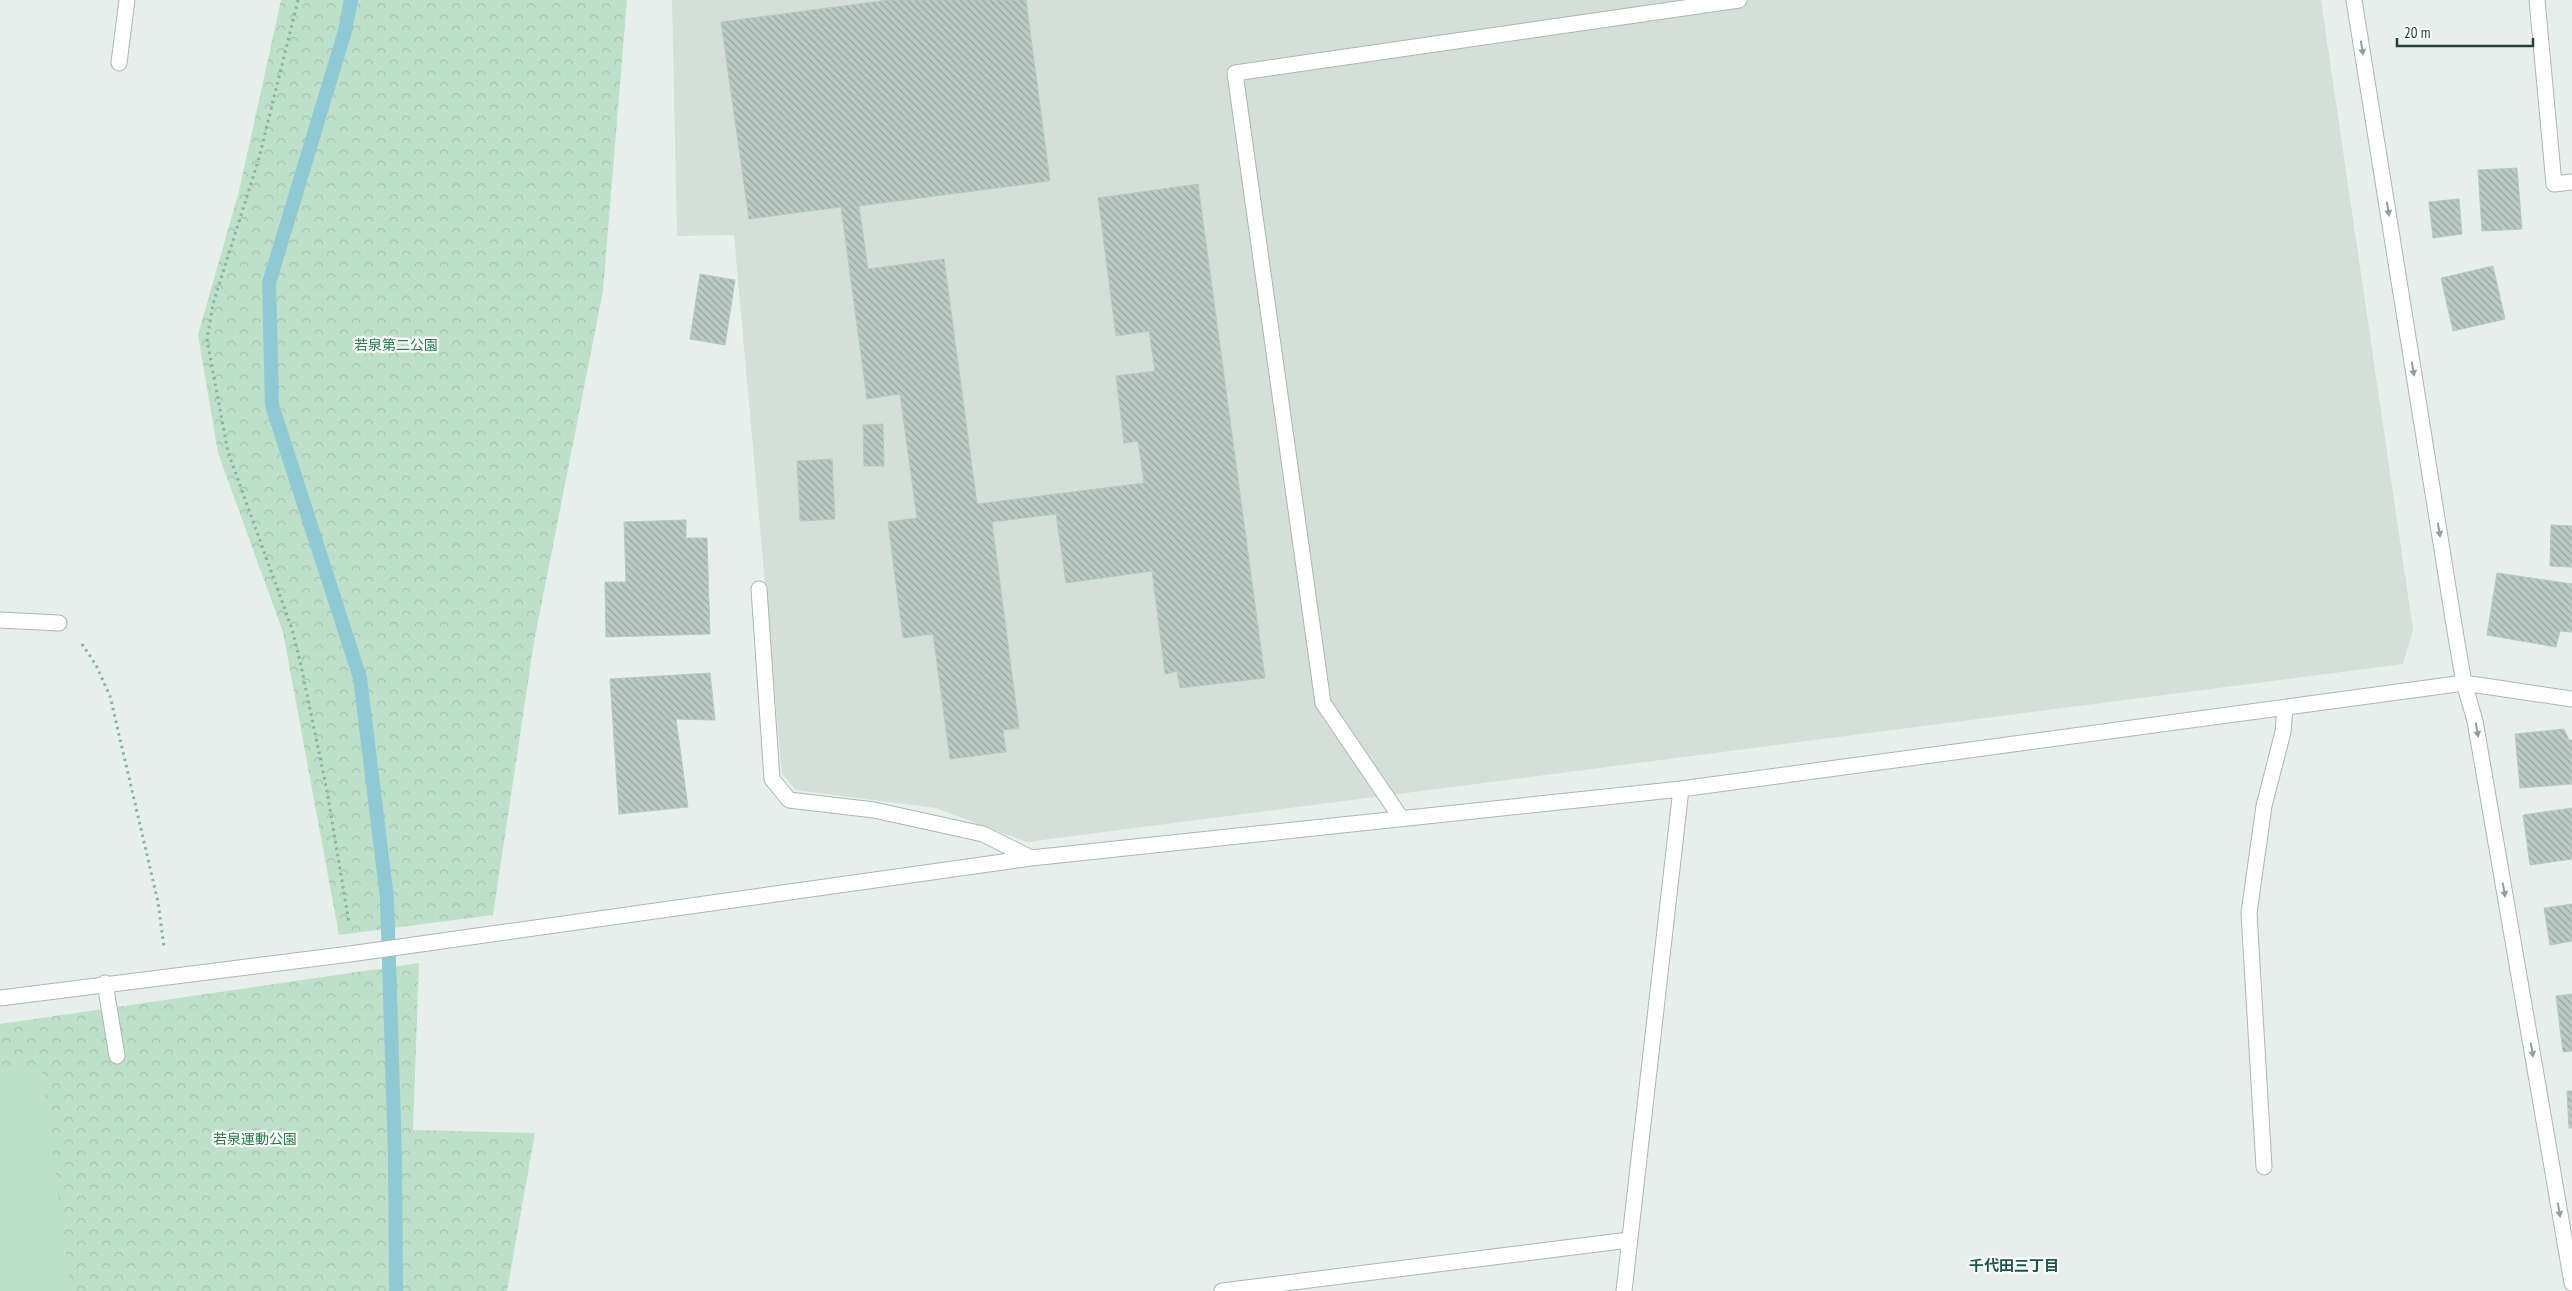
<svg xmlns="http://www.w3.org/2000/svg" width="2572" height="1291" viewBox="0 0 2572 1291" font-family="'PT Sans Narrow','Noto Sans JP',sans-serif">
	<defs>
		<pattern id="forest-crowns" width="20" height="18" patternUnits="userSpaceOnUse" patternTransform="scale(1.25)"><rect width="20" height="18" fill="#bfe0c8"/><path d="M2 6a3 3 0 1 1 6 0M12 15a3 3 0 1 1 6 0" fill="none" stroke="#a4c1ad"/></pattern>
		<pattern id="building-back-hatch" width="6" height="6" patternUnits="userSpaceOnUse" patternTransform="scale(1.25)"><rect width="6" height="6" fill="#bbcac4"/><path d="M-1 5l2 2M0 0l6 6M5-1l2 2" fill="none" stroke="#98a6a0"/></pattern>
	</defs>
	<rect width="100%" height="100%" fill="#e6efeb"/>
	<!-- built -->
	<path fill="#d4dfda" d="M672,0h1649l92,630 -10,34 -1376,178 -91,-34 -140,-18 -14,-16 -48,-539 -57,1z"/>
	<!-- forest -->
	<path fill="url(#forest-crowns)" d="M281,0h346l-24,291 -69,351 -41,273 -154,20 -56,-303 -65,-179 -20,-118 41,-144z
		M419,963l-6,167 122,3 -28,158h-507v-267z"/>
	<!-- garden -->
	<path fill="#bfe0c8" d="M41,1065l30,226h-71v-222z"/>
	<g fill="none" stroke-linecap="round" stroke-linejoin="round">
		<!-- stream -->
		<path stroke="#8ec9d4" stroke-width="14" d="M351,0l-6,31 -76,252 3,122 88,273 27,220 8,258 1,135"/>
	</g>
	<!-- building -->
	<path fill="url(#building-back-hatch)" stroke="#b8c9c2" d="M889,0h137l24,181 -191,25 9,63 76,-10 33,245 167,-21 -6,-42 -14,2 -8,-67 39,-5 -6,-40 -33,5 -18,-138 100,-14 67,494 -85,10 -3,-17 -12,3 -13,-103 -86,12 -10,-69 -64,8 27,206 -16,2 3,22 -56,7 -17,-125 -30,4 -15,-116 29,-4 -17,-124 -33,5 -26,-192 -92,12 -28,-197z
		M2517,168l5,61 -40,2 -4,-61z
		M2459,199l3,35 -29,4 -4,-36z
		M2493,266l12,53 -52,12 -12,-53z
		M700,274l35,6 -10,65 -35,-6z
		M883,424l1,42h-20l-1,-41z
		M832,459l3,60 -35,2 -3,-60z
		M686,520v18h21l3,96 -104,3 -1,-55h21l-2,-60z
		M2551,525l21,1v41l-22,-1z
		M2497,573l75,11v48l-12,-1 -4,16 -69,-12z
		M710,673l5,47 -39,-1 12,88 -69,7 -9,-135z
		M2564,729l5,11h3v44l-52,4 -5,-54z
		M2572,808v51l-42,6 -7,-50z
		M2572,904v37l-22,4 -6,-37z
		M2572,994v57l-9,1 -7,-56z
		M2567,1091h5v37h-3z"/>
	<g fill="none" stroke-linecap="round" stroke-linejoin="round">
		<defs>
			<path id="lane" d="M1401,818l-78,-115 -88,-630 504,-73
				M105,983l12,73
				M2264,1167l-15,-254 15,-107 19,-74 2,-24"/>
			<path id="street" d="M2354,0l102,637 8,46 11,38 97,562
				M2537,0l17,184 18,-2
				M119,63l8,-63
				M759,589l13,190 17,21 85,10 109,24 48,24
				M0,620l59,3
				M0,998l350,-44 681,-96 650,-69 783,-106 108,16
				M1222,1291l407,-51
				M1624,1291l57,-502"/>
		</defs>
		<!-- lane casing -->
		<use href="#lane" stroke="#a8b8b2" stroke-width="17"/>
		<!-- street casing -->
		<use href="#street" stroke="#a8b8b2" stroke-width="17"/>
		<!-- path -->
		<path stroke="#86b3a5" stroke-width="3" stroke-dasharray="2.5 4" stroke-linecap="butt" d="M298,0l-39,158 -46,146 -6,36 21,112 64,177 8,32 27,130 22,132
			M82,644l14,21 14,31 48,206 6,45"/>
		<!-- lane -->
		<use href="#lane" stroke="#fff" stroke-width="15"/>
		<!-- street -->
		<use href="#street" stroke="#fff" stroke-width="15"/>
	</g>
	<!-- one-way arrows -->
	<defs><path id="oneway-solid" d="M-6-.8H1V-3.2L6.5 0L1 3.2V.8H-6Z" transform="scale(1.25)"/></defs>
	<g fill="#92a09c">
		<use href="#oneway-solid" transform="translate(2362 48) rotate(81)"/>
		<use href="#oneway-solid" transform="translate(2388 209) rotate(81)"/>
		<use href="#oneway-solid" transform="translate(2413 369) rotate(81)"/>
		<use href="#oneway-solid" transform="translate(2439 530) rotate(81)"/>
		<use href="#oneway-solid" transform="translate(2477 730) rotate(80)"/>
		<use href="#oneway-solid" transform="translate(2504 890) rotate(80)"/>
		<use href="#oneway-solid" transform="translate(2532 1050) rotate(80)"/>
		<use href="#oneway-solid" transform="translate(2559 1210) rotate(80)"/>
	</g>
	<g text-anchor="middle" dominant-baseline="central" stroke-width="4.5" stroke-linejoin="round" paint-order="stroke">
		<!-- park labels -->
		<g font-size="14" fill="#2d7a4b" stroke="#f7fbf9">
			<text x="396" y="345">若泉第二公園</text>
			<text x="255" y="1139">若泉運動公園</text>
		</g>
		<!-- neighbourhood labels -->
		<g font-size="15" font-weight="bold" fill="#1f5548" stroke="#f7fbf9">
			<text x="2014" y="1265">千代田三丁目</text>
		</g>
	</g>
	<!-- scale -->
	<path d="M2397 38v8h136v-8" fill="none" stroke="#24423a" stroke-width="2.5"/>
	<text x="2404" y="38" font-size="15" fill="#24423a" stroke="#f7fbf9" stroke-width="4" paint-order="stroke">20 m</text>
</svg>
